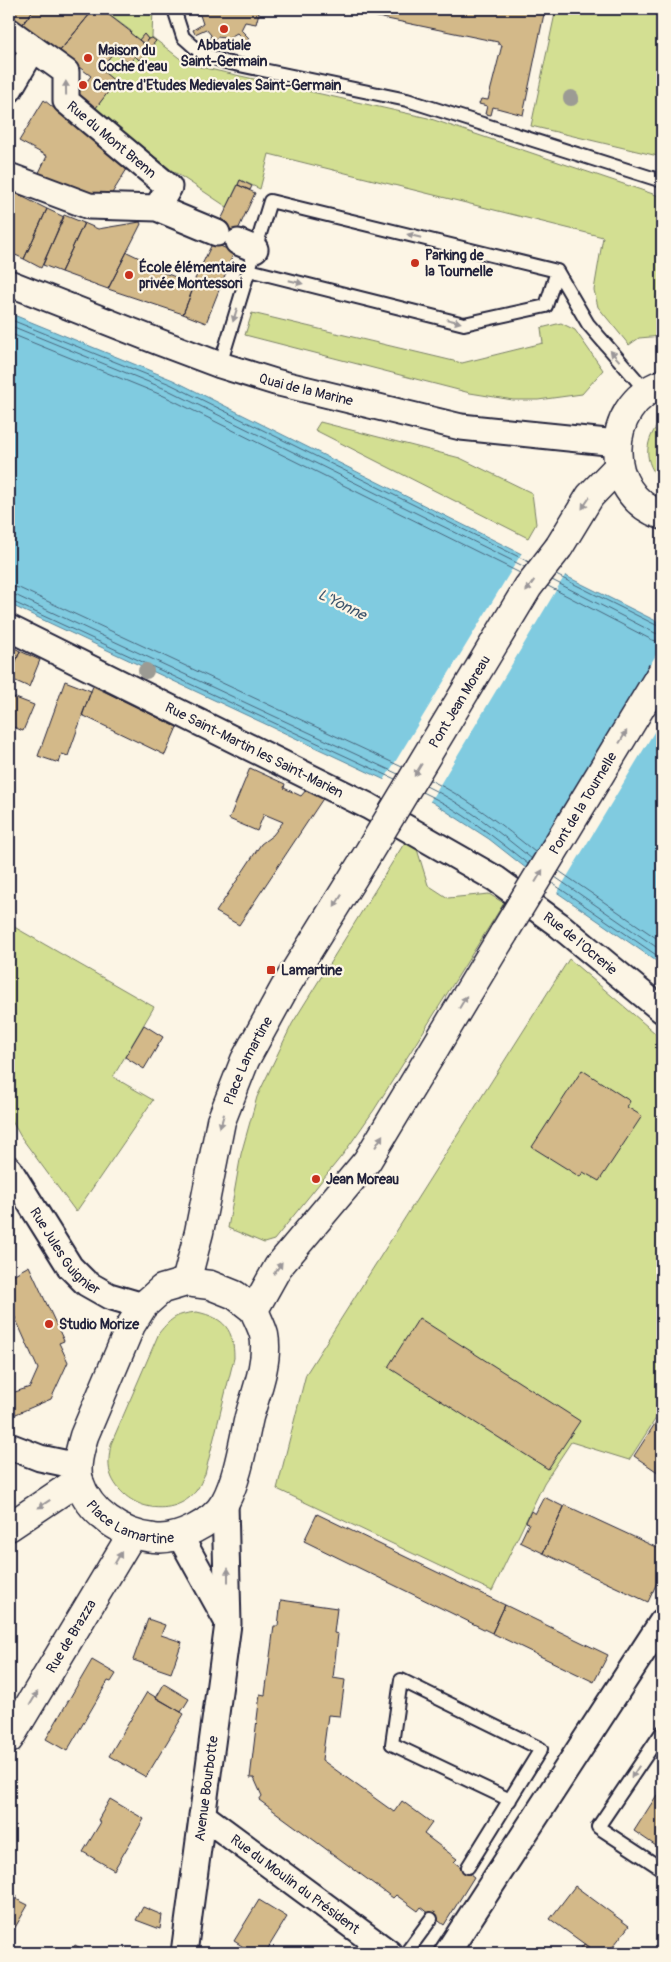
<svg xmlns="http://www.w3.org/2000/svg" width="671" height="1962" viewBox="0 0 671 1962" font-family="Pangolin,sans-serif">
	<rect width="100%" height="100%" fill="#fcf5e5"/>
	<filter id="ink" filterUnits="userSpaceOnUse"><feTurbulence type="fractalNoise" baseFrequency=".02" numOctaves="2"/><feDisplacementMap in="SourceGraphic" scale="10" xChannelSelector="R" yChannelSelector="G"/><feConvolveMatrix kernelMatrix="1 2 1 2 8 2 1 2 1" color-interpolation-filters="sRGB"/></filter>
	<g filter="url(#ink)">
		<!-- green -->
		<path fill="#d3df92" stroke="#7a8066" d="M101,9h52l-1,28 35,27 241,54 234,79v139l-23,2 -10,7 -31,-38 -4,-17 9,-53 -334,-83 -9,35 -20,-9 -13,27 -57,-38 -75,-60 20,-27 -15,-13 14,-17 16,11 5,-7 5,4 15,-19 -3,-3 -4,1 -4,-5 -5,6 -9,-7 1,-2z
			M556,9h47l19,3 1,-3h39v148l-131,-31z
			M252,313l210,50 81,-20 -2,-15 20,-5 14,7 28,40 -21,24 -44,6h-25l-43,-7 -225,-58z
			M662,420v61c-20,-18 -18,-42 0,-61z
			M320,422l140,36 72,35 4,31 -8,14 -213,-108z
			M405,842l12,7 11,36 20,13 41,-4 15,9 -130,207 -30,43 -70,87 -10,3 -36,-15 13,-74 16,-57 35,-73z
			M9,924l145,83 -41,70 40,23 -77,112 -55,-75 -12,-21z
			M569,959l93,80v370l-33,51 -58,-18 -27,41 -52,108 -215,-102 29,-115z
			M197,1312c28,6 37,18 37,46l-29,116c-3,5 -5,12 -9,17 -23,28 -69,19 -84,-13 -5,-11 -3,-22 -1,-34l48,-111c13,-16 18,-19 38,-21z"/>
		<!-- water -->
		<path fill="#80cbe0" stroke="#5a879e" d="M9,313l164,67 489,244v341l-107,-74 -66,-52 -57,-37 -423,-198z"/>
		<!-- pier -->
		<path fill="#fcf5e5" d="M523,551l44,21 -138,231 -46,-21z
			M662,645v74l-106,176 -30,-24z"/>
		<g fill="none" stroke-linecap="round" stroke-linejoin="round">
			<!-- shore -->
			<path stroke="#48667d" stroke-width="1" d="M9,319l161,65 359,178
				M9,325l159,65 357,177
				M9,333l155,63 356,177
				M556,575l106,53
				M552,580l103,53 7,2
				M9,586l10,2 383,179
				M548,586l104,54 10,2
				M9,594l6,1 383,179
				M9,600l386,179
				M430,780c38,18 73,46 105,72
				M426,786c38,18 73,46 106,73
				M422,792c39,18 73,46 106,72
				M559,871l103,71
				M555,877l107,74
				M552,883l110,76"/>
		</g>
		<!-- building -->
		<path fill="#d3b989" stroke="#22223b" d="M9,9h25l-12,16 -13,-10z
			M34,9h60l-35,43 -37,-27z
			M94,9h7l30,23 -1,1 14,11 4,-5 4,-1 4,3 -17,19 -4,-4 -5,7 -16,-11 -14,17 16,13 -21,27 -18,-16 14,-17 -32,-24z
			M191,9l9,1 1,-1h59l-4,15 -11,-2 -4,8 8,8 -3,4 -9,-9 -7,4 2,11 -5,2 -2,-12 -8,-1 -6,10 -4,-1 4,-11 -5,-6 -11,5 -2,-4 10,-6 -3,-9 -10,-2z
			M339,9h206l-22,106 -30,-8 -2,8 -6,-1 2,-8 -8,-2 2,-5 7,1 14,-55 -4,-1v-2z
			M144,34l4,5 -4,5 -5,-4z
			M44,100l83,69 -21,34 -70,-24 11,-23 -28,-15z
			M240,180l12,6 -2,4 -12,-5z
			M238,185l17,8 -18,39 -18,-8z
			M9,190l38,19 -23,50 -15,-7z
			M47,209l17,8 -23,51 -17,-9z
			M64,215l20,8 -23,49 -18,-7z
			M140,222l1,2 -33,65 -47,-17 23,-49 14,6z
			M211,242l23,10 -28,71 -23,-9 13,-33 -1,-2 16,-33z
			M127,252l23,11 -2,4 47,17 -12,30 -75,-25z
			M9,645l11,6 -11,29z
			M20,651l20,9 -11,27 -20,-9z
			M65,681l26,10 -23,65 -6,-2 -3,9 -21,-7z
			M93,686l84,41 -12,28 -83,-40z
			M13,697l21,8 -11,26 -14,-6v-17z
			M250,768l35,16 -1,4 17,8 6,-7 17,8 -85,128 -23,-13 45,-68 12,-9 10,-13 -19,-8 -7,17 -28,-12z
			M144,1025l19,12 -19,32 -19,-12z
			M582,1070l48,31 -3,6 15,9 -43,65 -16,-9 -3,5 -48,-30z
			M29,1266l35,75 -5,2 9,19 -17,37 -42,18v-23l21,-7 8,-18 -29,-65v-27z
			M419,1318l161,103 -32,48 -160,-102z
			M662,1413v62l-28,-19z
			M544,1497l20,10 -21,46 -23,-11 9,-19 -3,-1 5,-11 4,3z
			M565,1505l97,45v22l-14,30 -105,-49z
			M317,1514l188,91 -13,28 -188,-92z
			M281,1600l56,8 -3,25 4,1 -5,44 12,2 -5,36 -12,-1 -6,45 72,52 8,-11 30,22 -8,11 33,25 -3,3 20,15 -30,48 -23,-18 -3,4 -22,-16 -3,3 -134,-98 3,-4 -8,-18h-4l10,-84 5,1 9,-69h4z
			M505,1605l103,50 -14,27 -102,-49z
			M148,1619l17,6 -4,10 21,7 -11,31 -38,-13z
			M92,1660l24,14 -5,8 -3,-1 -41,70 -21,-12z
			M164,1684l25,15 -8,13 -25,-14z
			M147,1692l37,22 -38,63 -37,-21z
			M662,1787v63l-28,-19z
			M110,1799l34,20 -30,51 -31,-18 18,-30 -3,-2z
			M575,1886l54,40 -21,27h-11l-47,-34z
			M9,1891l8,5 -1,3 12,6 -19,33z
			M259,1900l28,17 -22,36h-12l-19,-12z
			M143,1907l19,8 -2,14 -24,-9z
			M584,1944l13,9h-20z
			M75,1945l15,8h-20z"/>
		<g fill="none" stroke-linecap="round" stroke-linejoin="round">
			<defs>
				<path id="lane" d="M174,9l9,28 18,16 24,9 182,38 255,81
					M249,270l215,54 82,-18 11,-35
					M220,365l50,-164 287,70 31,53 59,68
					M662,1732l-64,95 64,42
					M468,1867l73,-118 -140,-69 -9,64 118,56
					M406,1953l25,-34"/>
				<g id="street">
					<path id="s1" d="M9,31l57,41v29l103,86 -12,21"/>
					<path d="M9,90l24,-41"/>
					<path d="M9,176l80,30 68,2 60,25"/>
					<path d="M238,242l17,7"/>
					<path id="s2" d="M9,283l150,59 61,23 55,17 186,45 156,16"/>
					<path id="s3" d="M9,628l359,178 128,73 63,46 103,85"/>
					<path id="s4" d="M9,1169l61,98 16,16 23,13 34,10"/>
					<path d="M9,1446l31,12 38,8"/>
					<path d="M180,1536l46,83"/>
					<path id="s5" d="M202,1815l187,138"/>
					<path id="s6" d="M184,1953l44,-329 -3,-121"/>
					<path d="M447,1953l215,-331"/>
				</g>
				<g id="secondary">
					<path d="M662,384c-59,21 -60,111 0,131"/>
					<path d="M559,547l31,-51 28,-29"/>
					<path id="s7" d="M186,1282l13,-50 22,-111 24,-61 39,-71 80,-129"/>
					<path id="s8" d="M254,1310l-19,-15 -25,-10 -24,-3 -24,7 -19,17 -12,19 -47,111c-4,14 -9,31 -5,45 10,32 43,54 75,57 14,2 28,-3 40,-9 12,-6 25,-16 31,-27 13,-24 18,-59 24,-85 7,-24 20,-57 15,-82 -2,-8 -7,-17 -10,-25l24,-43 89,-106 137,-228"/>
					<path d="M9,1527l70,-47"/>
					<path id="s9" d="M9,1739l123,-205"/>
				</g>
			</defs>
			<!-- lane casing -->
			<use href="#lane" stroke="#22223b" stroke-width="16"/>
			<!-- street casing -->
			<use href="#street" stroke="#22223b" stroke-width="29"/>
			<!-- secondary casing -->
			<use href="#secondary" stroke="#22223b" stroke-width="31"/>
			<!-- lane -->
			<use href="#lane" stroke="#fcf5e5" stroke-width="12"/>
			<!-- street -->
			<use href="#street" stroke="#fcf5e5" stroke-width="25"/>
			<!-- secondary -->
			<use href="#secondary" stroke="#fcf5e5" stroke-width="28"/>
			<defs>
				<g id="secondary-bridge">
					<path id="s10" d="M364,860l164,-273 31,-40"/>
					<path id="s11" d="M504,933l158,-261"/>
				</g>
			</defs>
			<!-- secondary-bridge casing -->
			<use href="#secondary-bridge" stroke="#22223b" stroke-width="31" stroke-linecap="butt"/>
			<!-- secondary-bridge -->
			<use href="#secondary-bridge" stroke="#fcf5e5" stroke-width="28"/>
		</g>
		<!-- trees -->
		<g fill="#9c9b94">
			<circle cx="571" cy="98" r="8"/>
			<circle cx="146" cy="671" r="8"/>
		</g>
		<!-- one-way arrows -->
		<defs><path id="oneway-solid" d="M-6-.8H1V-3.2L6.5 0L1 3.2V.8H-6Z" transform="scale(1.25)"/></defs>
		<g fill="#9a9698">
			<use href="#oneway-solid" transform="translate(66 88) rotate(-91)"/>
			<use href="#oneway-solid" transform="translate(414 236) rotate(-166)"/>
			<use href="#oneway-solid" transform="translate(296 282) rotate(14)"/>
			<use href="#oneway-solid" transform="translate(235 315) rotate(107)"/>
			<use href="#oneway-solid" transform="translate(454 321) rotate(14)"/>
			<use href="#oneway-solid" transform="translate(615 356) rotate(-131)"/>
			<use href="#oneway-solid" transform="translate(586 503) rotate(124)"/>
			<use href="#oneway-solid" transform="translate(530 586) rotate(125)"/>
			<use href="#oneway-solid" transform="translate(623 737) rotate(-59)"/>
			<use href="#oneway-solid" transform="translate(418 770) rotate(121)"/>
			<use href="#oneway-solid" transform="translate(539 876) rotate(-59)"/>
			<use href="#oneway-solid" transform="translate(338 901) rotate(122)"/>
			<use href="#oneway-solid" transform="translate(463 1002) rotate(-59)"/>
			<use href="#oneway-solid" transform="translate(222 1121) rotate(106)"/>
			<use href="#oneway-solid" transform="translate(379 1141) rotate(-59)"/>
			<use href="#oneway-solid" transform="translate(278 1268) rotate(-55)"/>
			<use href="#oneway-solid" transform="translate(44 1504) rotate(146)"/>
			<use href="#oneway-solid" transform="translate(118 1558) rotate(-60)"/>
			<use href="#oneway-solid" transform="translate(228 1575) rotate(-90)"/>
			<use href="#oneway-solid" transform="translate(34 1698) rotate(-59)"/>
			<use href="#oneway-solid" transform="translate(635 1772) rotate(124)"/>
		</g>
	</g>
	<!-- markers -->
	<g fill="#c8321e" stroke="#fcf5e5" stroke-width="2">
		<circle cx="224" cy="29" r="5"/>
		<circle cx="88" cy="58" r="5"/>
		<circle cx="83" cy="85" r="5"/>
		<circle cx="415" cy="263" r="5"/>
		<circle cx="129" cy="275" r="5"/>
		<rect x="266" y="965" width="10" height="10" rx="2.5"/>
		<circle cx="316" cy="1179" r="5"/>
		<circle cx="49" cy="1324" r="5"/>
	</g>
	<g text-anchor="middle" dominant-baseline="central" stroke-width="4.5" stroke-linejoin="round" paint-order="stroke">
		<!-- poi labels -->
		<g font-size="14" font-weight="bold" fill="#22223b" stroke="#fcf5e5" text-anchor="start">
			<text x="224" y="45" text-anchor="middle">Abbatiale<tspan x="224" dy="16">Saint-Germain</tspan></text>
			<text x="98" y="50">Maison du<tspan x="98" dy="16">Coche d'eau</tspan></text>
			<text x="93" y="85">Centre d'Etudes Medievales Saint-Germain</text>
			<text x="425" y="255">Parking de<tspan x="425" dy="16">la Tournelle</tspan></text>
			<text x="139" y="267">École élémentaire<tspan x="139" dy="16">privée Montessori</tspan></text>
			<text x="281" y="970">Lamartine</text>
			<text x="326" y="1179">Jean Moreau</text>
			<text x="59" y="1324">Studio Morize</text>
		</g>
		<!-- street labels -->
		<g font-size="14" fill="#22223b" stroke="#fcf5e5">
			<text stroke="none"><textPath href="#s1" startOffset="159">Rue du Mont Brenn</textPath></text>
			<text stroke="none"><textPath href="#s2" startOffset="316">Quai de la Marine</textPath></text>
			<text stroke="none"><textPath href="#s10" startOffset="185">Pont Jean Moreau</textPath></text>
			<text stroke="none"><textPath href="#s3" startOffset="274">Rue Saint-Martin les Saint-Marien</textPath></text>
			<text stroke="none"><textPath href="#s11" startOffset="152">Pont de la Tournelle</textPath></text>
			<text stroke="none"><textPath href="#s3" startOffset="654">Rue de l'Ocrerie</textPath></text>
			<text stroke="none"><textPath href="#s7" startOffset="231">Place Lamartine</textPath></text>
			<text stroke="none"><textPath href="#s4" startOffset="100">Rue Jules Guignier</textPath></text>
			<text stroke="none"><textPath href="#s8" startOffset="386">Place Lamartine</textPath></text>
			<text stroke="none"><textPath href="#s9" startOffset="120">Rue de Brazza</textPath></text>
			<text stroke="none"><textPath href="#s6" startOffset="166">Avenue Bourbotte</textPath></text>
			<text stroke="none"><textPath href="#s5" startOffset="116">Rue du Moulin du Président</textPath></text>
		</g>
		<!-- water labels -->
		<g font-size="15" font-style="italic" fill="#3e556d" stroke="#fcf5e5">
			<text transform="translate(342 605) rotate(26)">L'Yonne</text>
		</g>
	</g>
	<!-- margin -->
	<rect width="671" height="1962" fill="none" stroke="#fcf5e5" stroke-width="30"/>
	<rect x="15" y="15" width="641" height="1932" fill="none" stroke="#22223b" stroke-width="2" filter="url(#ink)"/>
</svg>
